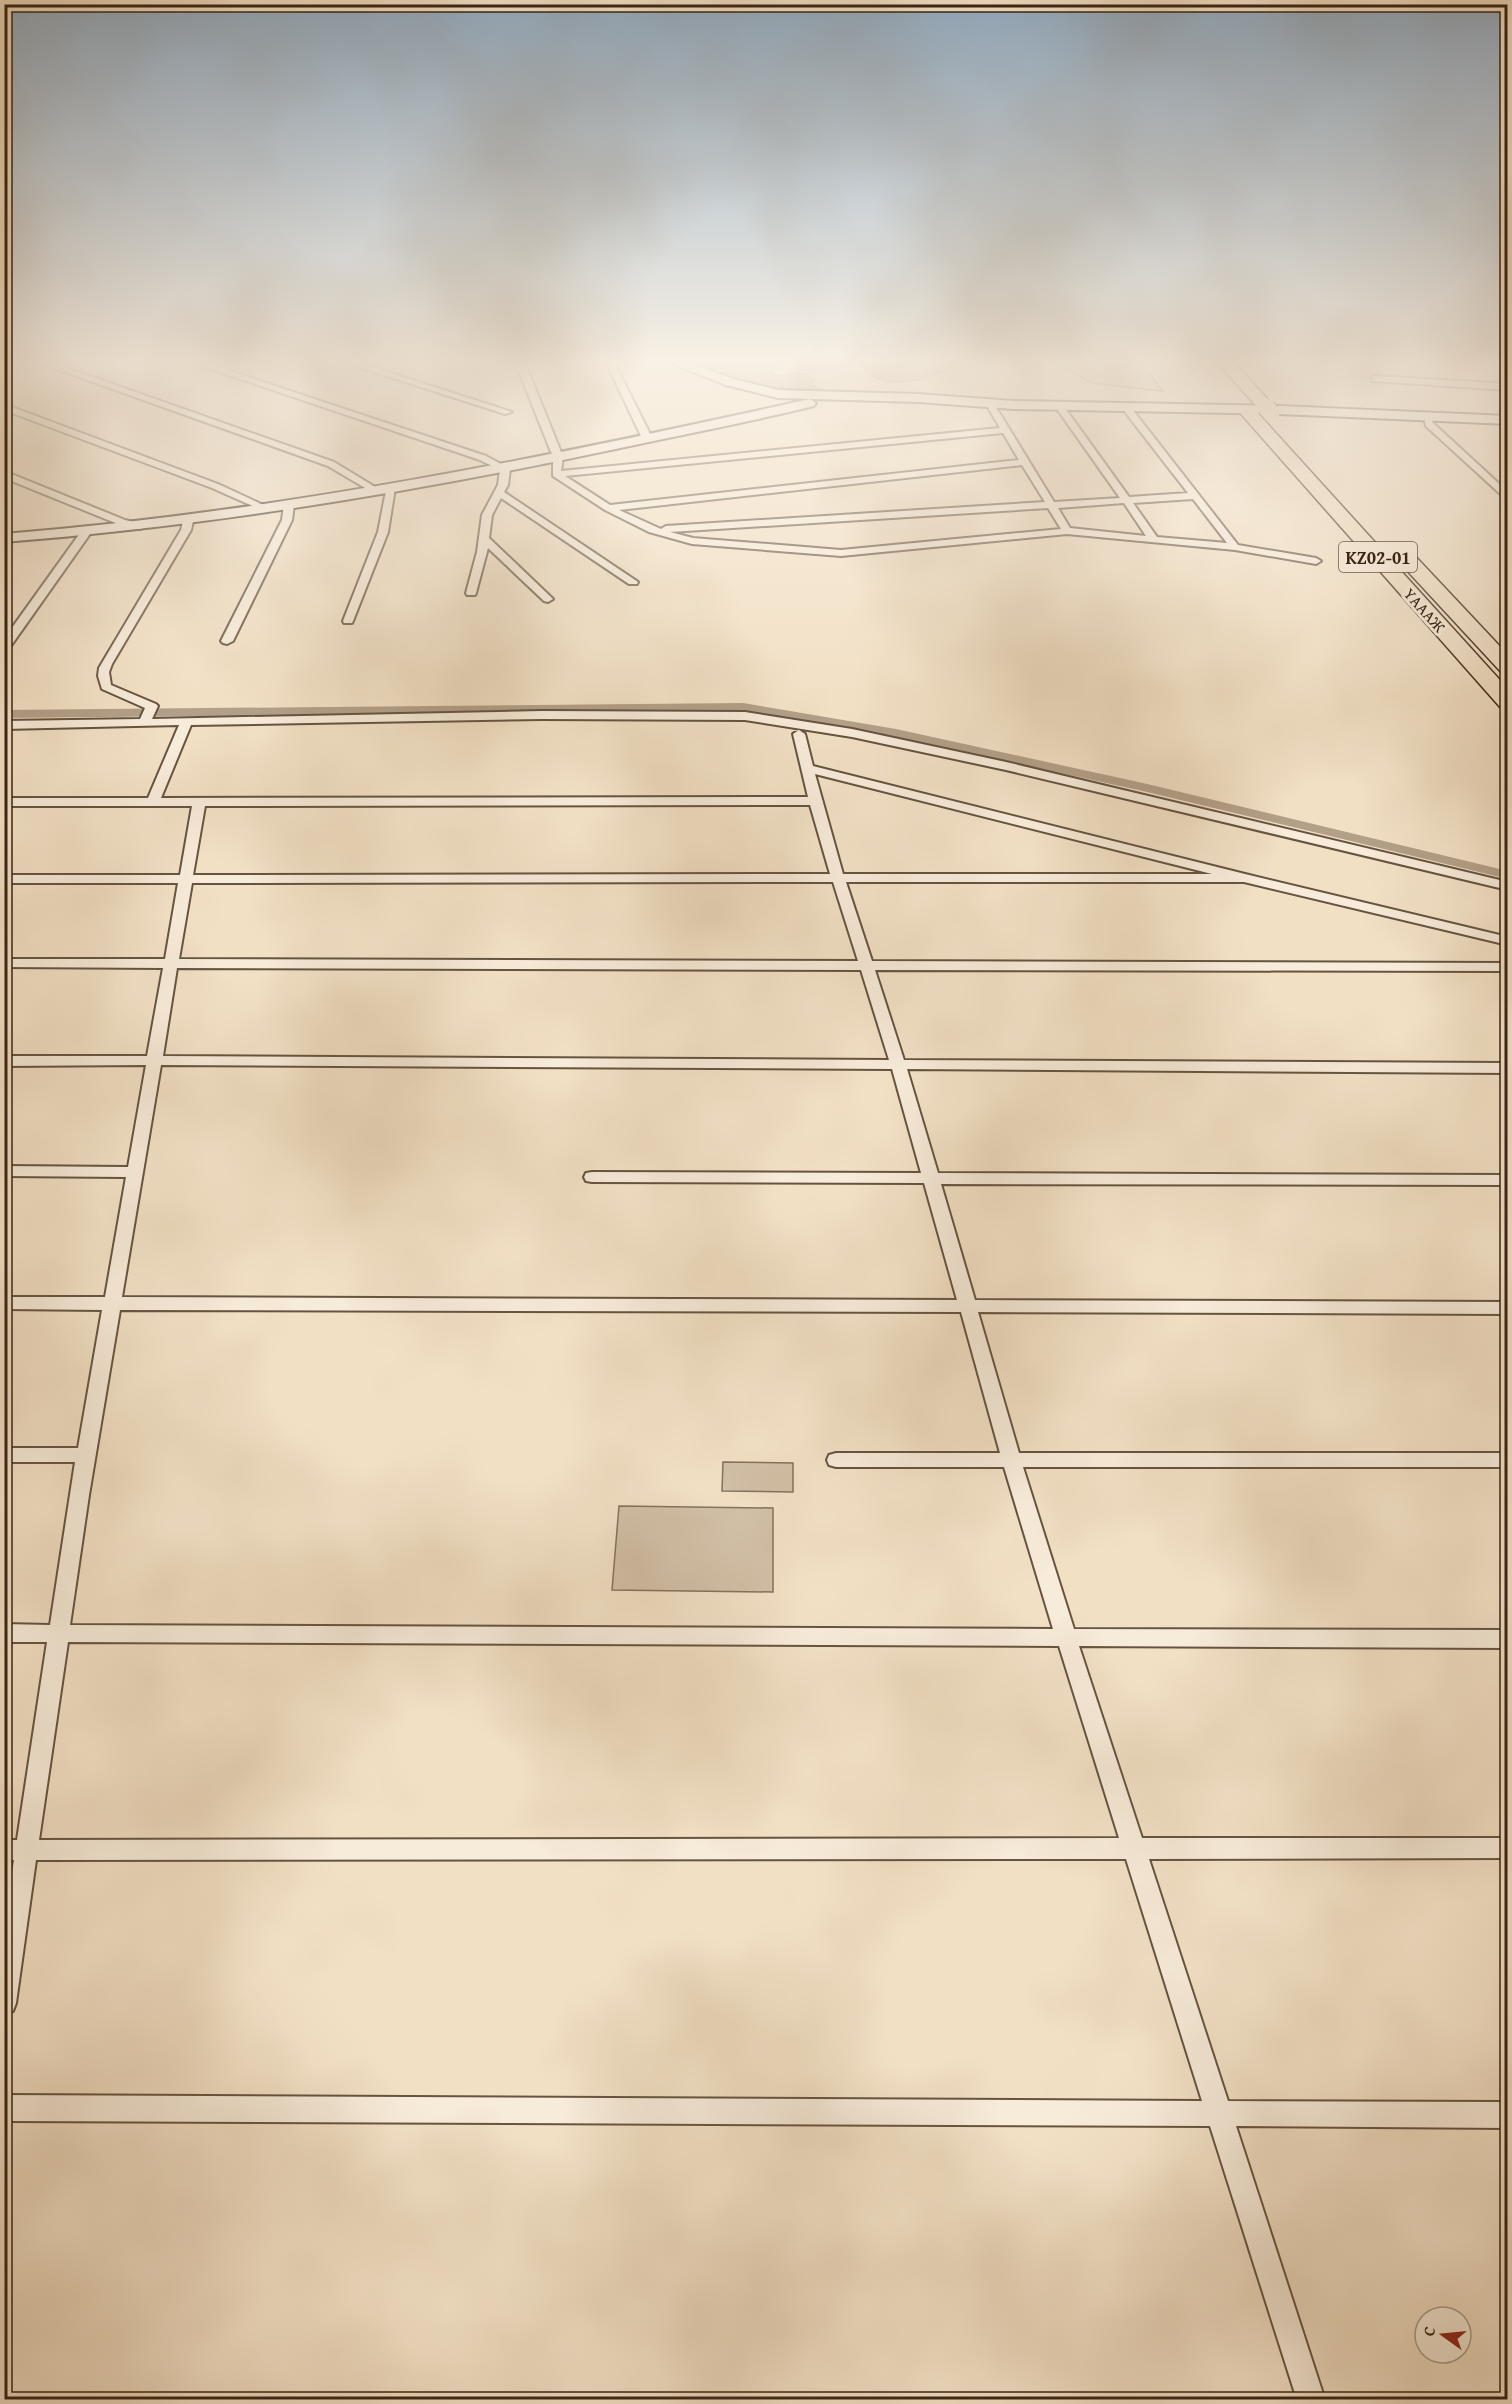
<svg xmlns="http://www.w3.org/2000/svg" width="1512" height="2404" viewBox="0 0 1512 2404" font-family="'Gentium Book Plus',serif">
	<rect width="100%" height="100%" fill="#f2e0c5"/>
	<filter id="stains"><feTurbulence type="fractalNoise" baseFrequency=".00333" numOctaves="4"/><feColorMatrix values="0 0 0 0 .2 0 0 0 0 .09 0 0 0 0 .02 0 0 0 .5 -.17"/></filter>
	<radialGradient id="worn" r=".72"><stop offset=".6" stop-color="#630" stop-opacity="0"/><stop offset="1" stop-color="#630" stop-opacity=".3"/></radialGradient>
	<!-- green -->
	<path fill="#d2c0a7" stroke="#85725e" stroke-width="1.5" d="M1055,358h83l25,33 -72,-8 -36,-21z
		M723,1462l70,1v29l-71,-1z
		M619,1506l154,2v84l-161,-2z"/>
	<!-- water -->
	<path fill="#b3a089" stroke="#826f5a" stroke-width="1.5" d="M684,358h93l1,9 6,3h-15l6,6 22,-3 9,1 8,6 -2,5 9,4c-52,6 -91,-16 -137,-31z
		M799,358h168c-23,16 -62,31 -90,20 -8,-3 -11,-11 -18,-14l-37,6h-25z"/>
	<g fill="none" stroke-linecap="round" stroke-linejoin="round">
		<!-- canal -->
		<path fill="#b3a089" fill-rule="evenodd" d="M743,703l153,26 247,54 365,88v8l-365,-88 -247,-54 -153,-26 -739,7v-8z"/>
		<defs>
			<path id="street" d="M26,358h13l295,104 46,28 -8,2 -44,-26z
				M178,358h13l295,98 24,13 -2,16 -4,7 134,90 -1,2h-8l-128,-86 -9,17 -3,23 64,61 -5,3 -4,-1 -56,-53 -12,45 -1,2h-8l-1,-2 11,-41 5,-37 16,-30 2,-15 -20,-10z
				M331,358h13l168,54 -7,2z
				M499,358h23l3,5 38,94 -2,14 439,-43 -14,-24 4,-3 4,3 60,98 66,-4 -65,-92 4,-3 3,1 67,93 59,-4 -66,-85v-4h6l110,141 78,13 5,3 -5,3 -81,-14 -168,-16 -226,22 -149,-12 -43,-12 -44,-22 -52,-34v-19l-37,-93zM1003,433l16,27 -409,45 -45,-29zM1022,465l23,37 -379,24 -5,3 -42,-19zM1193,499l34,44 -70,-6 -24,-34zM1124,503l22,33 -76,-8 -12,-20zM1048,508l13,21 -220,21 -148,-12 -23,-6z
				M604,358h8l40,80 -2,2 -8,-2z
				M1375,376l133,8v6l-136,-9v-4z
				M4,404l214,80 54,25 -8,2 -52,-23 -208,-78z
				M1423,414h6l4,9 75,69v9l-82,-75z
				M4,471l121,49 19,4 1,2 -5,3 -22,-5 -114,-46z
				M387,486l8,2 -7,44 -35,89 -1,2h-8l-1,-2 35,-89z
				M289,502l5,3 -2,15 -59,121 -6,3 -4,-1 -2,-2 61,-121 2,-15z
				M188,518l5,3 -2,9 -79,134 -3,8 2,13 45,19 2,2 -6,13 390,-8 203,1 107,17 154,33 502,120v8l-502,-120 -154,-33 -107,-17 -203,-1 -351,6 -30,73 647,-1 -15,-63 6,-4 6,4 8,32 432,108 263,63v8l-264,-63h-398l26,79 636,2v8l-633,-1 29,90 604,3v10l-601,-4 31,104 570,2v10l-567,-1 34,116 533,2v12l-530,-2 41,141h489v14h-485l51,162 434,1v18l-429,-2 63,192h366v20l-359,1 79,242 280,1v26l-272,-2 89,274h-28l-87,-274 -1206,-5v-26l1198,6 -76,-242 -1090,1 -20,143 -3,8 -9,4v-95l10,-60h-10v-20h13l30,-198h-43v-18l46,1 25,-163h-71v-14h74l24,-138 -98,-1v-12h101l21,-120 -122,-1v-10l124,1 18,-102 -142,1v-10h143l16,-88 -159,-1v-8h161l13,-76h-174v-8h176l12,-69h-188v-8h144l31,-73 -175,4v-8l136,-2 5,-11 -43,-19 -4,-13 1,-8 82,-138 2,-9zM815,774l397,100h-369zM810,805l20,69 -637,1 12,-69zM833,882l25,79 -679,-2 13,-76zM177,968l684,2 28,90 -726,-4zM161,1065l731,4 29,104 -329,-1 -6,1 -2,4 2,4 6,1 332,1 33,117 -835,-3zM120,1310l841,2 39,141h-164l-7,2 -2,5 2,5 7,2h168l49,162 -983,-4 19,-130zM68,1642l991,4 60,192 -1080,2z
				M83,529l9,2 -84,119 -4,1v-12z"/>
			<path id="secondary" d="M657,358h17l60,21 44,11 140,4 96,7 266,5 228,10v8l-228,-10 -266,-5 -96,-7 -140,-4 -52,-13z
				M810,399l6,4 -2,3c-69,17 -139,30 -208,45 -199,42 -399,75 -602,91v-8c273,-22 540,-76 806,-135z"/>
			<path id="highway" d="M1213,358h17l42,46 2,3 -2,3h-12z
				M1248,407l6,2 254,280v19l-8,-1 -258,-292 -2,-3 2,-3z
				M1408,554l7,2 93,99v19l-7,-2 -100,-108 -2,-4 2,-4z"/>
		</defs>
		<!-- street casing -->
		<use href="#street" stroke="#665440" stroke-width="4"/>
		<!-- secondary casing -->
		<use href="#secondary" stroke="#382514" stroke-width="4"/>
		<!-- highway casing -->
		<use href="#highway" stroke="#382514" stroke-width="3"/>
		<!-- street -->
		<use href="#street" fill="#f7ebd9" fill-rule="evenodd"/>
		<!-- secondary -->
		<use href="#secondary" fill="#f7ebd9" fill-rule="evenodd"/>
		<!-- highway -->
		<use href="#highway" fill="#f2e0c5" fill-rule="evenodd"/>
		<defs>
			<path id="highway-bridge" d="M1266,407l5,6"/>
		</defs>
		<!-- highway-bridge casing -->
		<use href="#highway-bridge" stroke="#382514" stroke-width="19" stroke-linecap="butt"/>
		<!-- highway-bridge -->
		<use href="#highway-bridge" stroke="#f2e0c5" stroke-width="17"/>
	</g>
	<!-- sky -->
	<linearGradient id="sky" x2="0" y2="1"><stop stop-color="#93acc2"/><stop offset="0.52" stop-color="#f9f1e5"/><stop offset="1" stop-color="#f9f1e5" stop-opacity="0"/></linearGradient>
	<rect width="1512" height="695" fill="url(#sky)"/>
	<g text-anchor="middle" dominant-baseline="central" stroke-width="6" stroke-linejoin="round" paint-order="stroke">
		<!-- far-street labels -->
		<g font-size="16" fill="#382514" stroke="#f7ebd9">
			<text transform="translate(1425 610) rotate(48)">ҮАААЖ</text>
		</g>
		<!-- shield labels -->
		<rect fill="#f7ebd9" stroke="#71604f" stroke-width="1.5" x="1339" y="542" width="78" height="30" rx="4.5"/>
		<g font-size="18" font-weight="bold" fill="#382514">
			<text x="1378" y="557">KZ02-01</text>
		</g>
	</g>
	<!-- margin -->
	<rect width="1512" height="2404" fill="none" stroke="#f2e0c5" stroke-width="24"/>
	<rect x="6" y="6" width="1500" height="2392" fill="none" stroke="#382514" stroke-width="3"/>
	<rect x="12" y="12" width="1488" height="2380" fill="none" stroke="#382514" stroke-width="1.5"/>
	<!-- north arrow -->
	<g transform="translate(1443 2335) rotate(285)"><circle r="28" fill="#f7ebd9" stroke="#ab9c8a" stroke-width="1.5"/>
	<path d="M0-4.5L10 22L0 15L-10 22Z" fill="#8f2418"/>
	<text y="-9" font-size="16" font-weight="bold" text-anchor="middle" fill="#382514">С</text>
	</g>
	<rect width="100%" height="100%" filter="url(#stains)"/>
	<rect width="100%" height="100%" fill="url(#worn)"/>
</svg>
